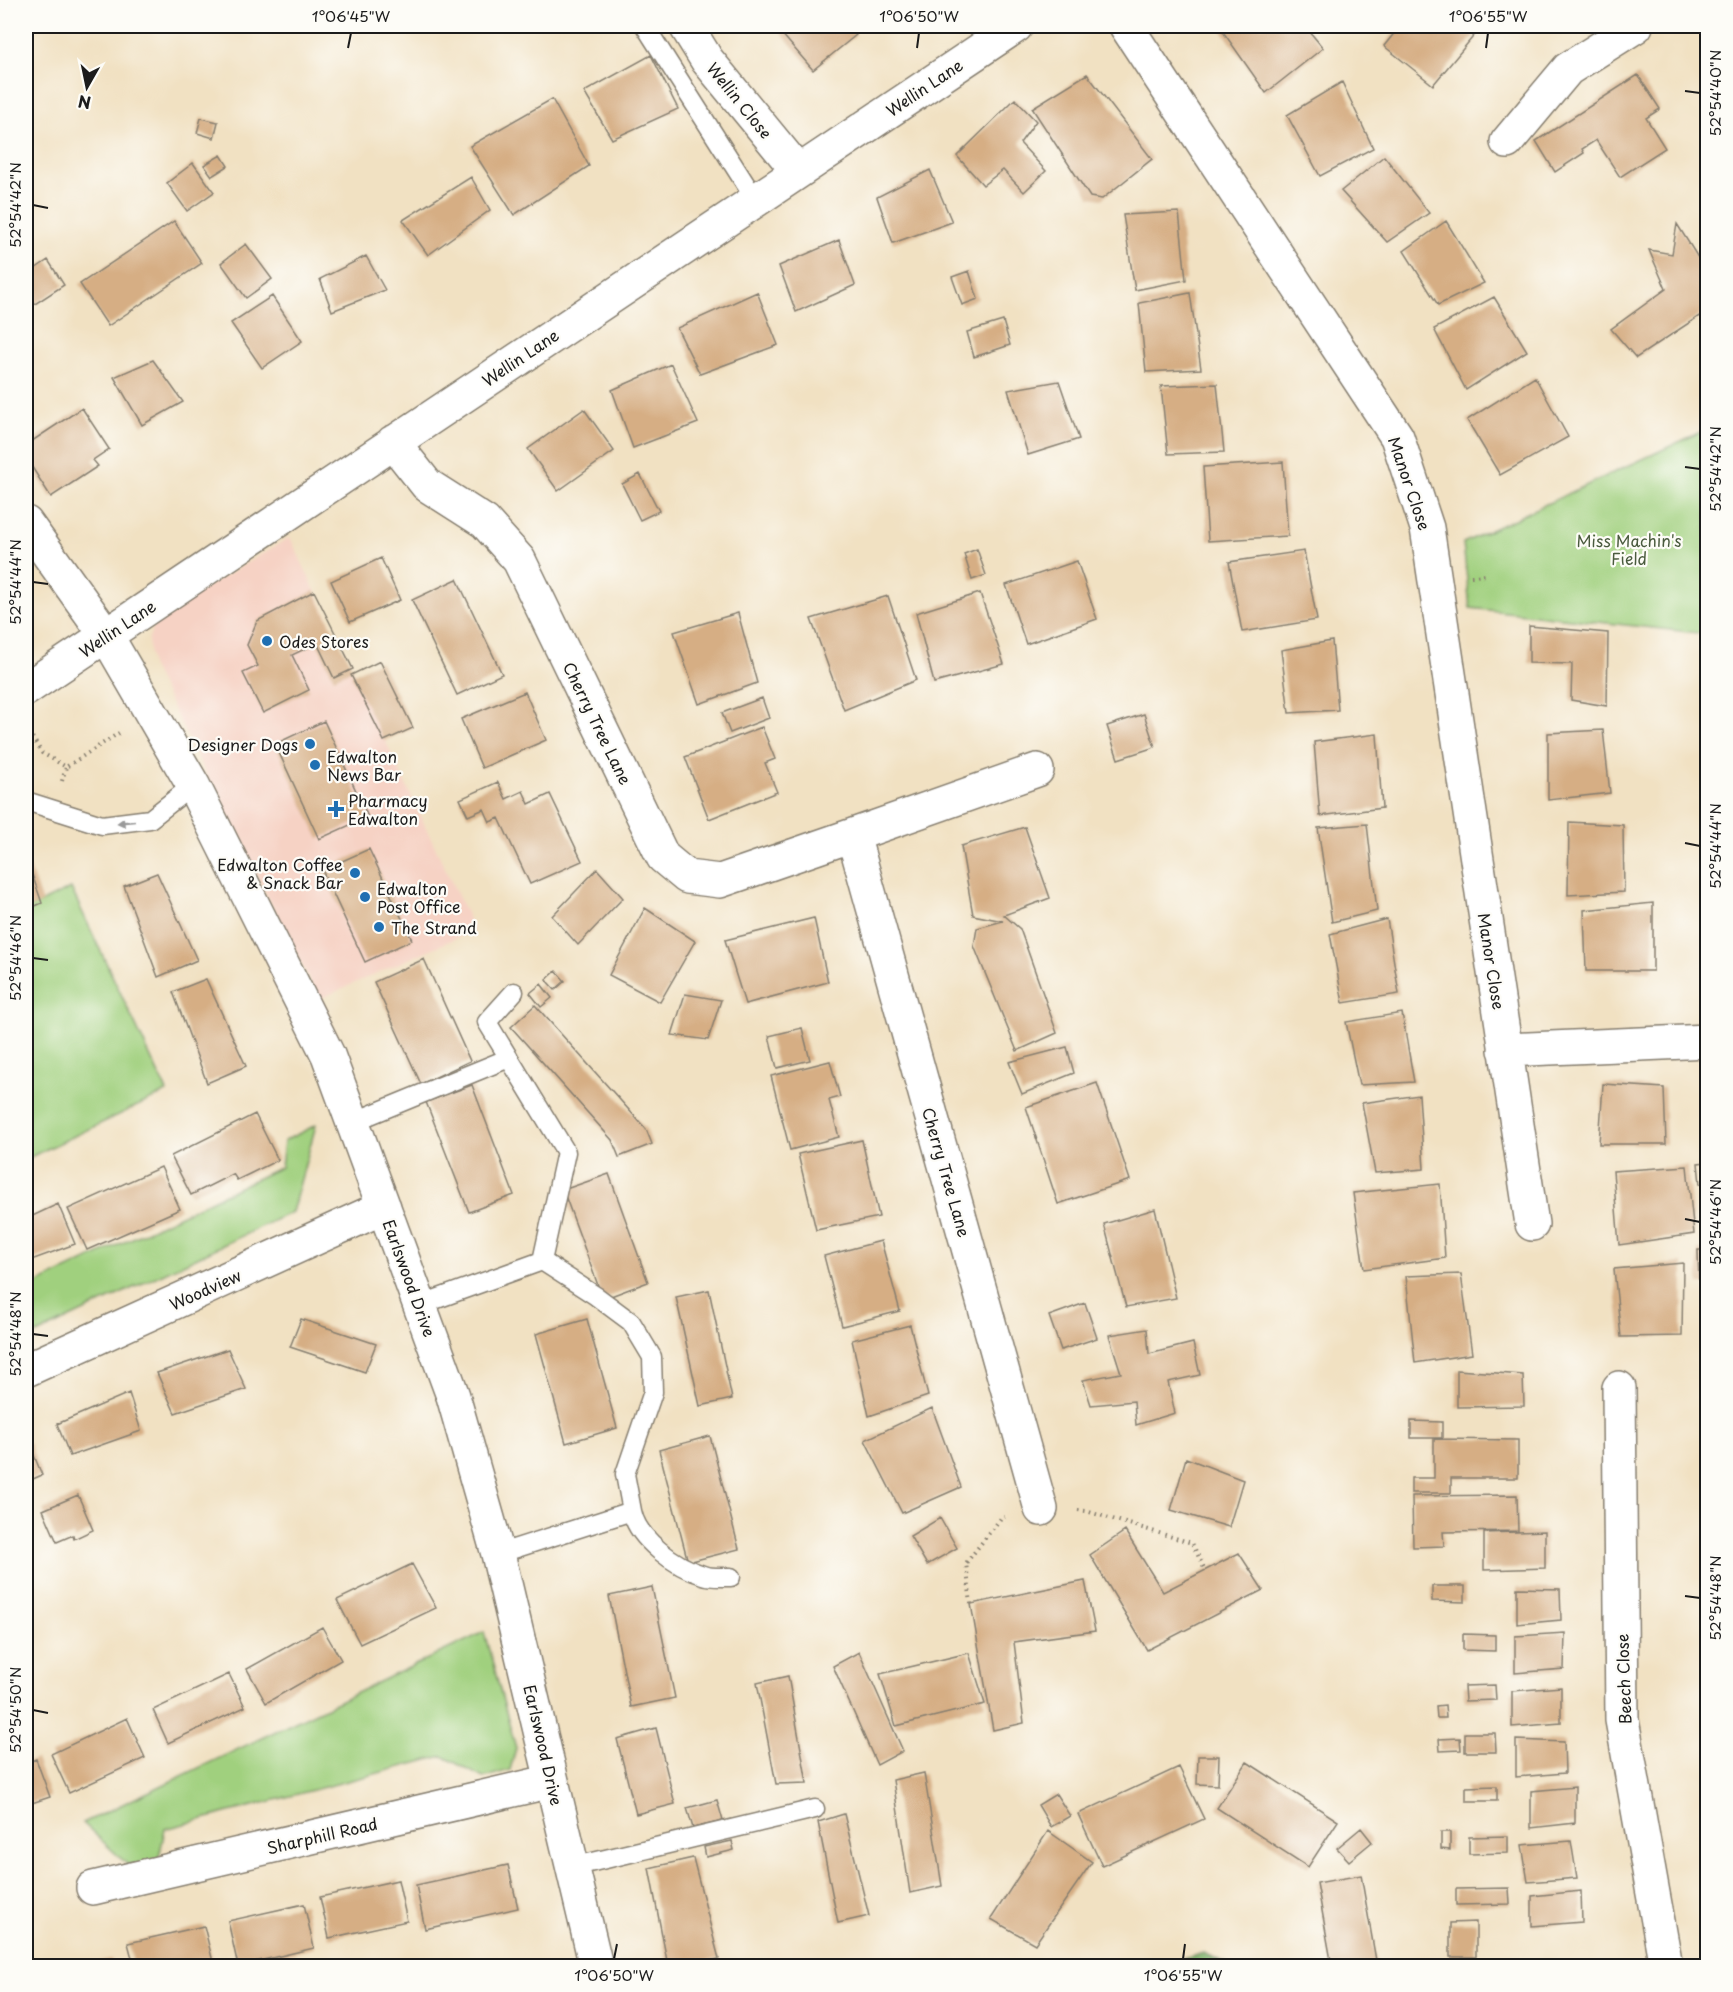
<svg xmlns="http://www.w3.org/2000/svg" width="1733" height="1992" viewBox="0 0 1733 1992" font-family="'Playpen Sans',sans-serif">
	<rect width="100%" height="100%" fill="#fdfcf7"/>
	<filter id="ink" filterUnits="userSpaceOnUse"><feTurbulence type="fractalNoise" baseFrequency=".0167" numOctaves="2"/><feDisplacementMap in="SourceGraphic" scale="12" xChannelSelector="R" yChannelSelector="G"/><feConvolveMatrix kernelMatrix="1 2 1 2 8 2 1 2 1" color-interpolation-filters="sRGB"/></filter>
	<filter id="wash" filterUnits="userSpaceOnUse"><feTurbulence type="fractalNoise" baseFrequency=".008" numOctaves="4" result="noise"/><feDisplacementMap in="SourceGraphic" scale="24" xChannelSelector="R" yChannelSelector="G"/><feGaussianBlur stdDeviation="1.35" result="paint"/><feColorMatrix in="noise" values="0 0 0 0 0 0 0 0 0 0 0 0 0 0 0 0 0 1.4 0 .05"/><feComposite in="paint" operator="in"/></filter>
	<g filter="url(#wash)">
		<rect width="100%" height="100%" fill="#f1e1c2"/>
		<!-- built -->
		<path fill="#f6d2c4" d="M290,537l184,393 -155,69 -168,-334 -3,-25 7,-17 14,-13z"/>
		<!-- green -->
		<path fill="#a0d07e" stroke="#5e764d" stroke-width="1.5" d="M1707,429v205l-237,-26 -7,-65z
			M71,888l96,204 -141,67v-249z
			M316,1125l-24,87 -266,127v-50l255,-122 3,-26z
			M484,1632l32,116 -6,22 -27,8 -40,-22 -278,73 -7,33 -28,5 -47,-44z"/>
		<!-- forest -->
		<path fill="#80b26d" stroke="#4e6744" stroke-width="1.5" d="M1203,1953l28,13h-70z"/>
		<g id="blocks">
			<!-- building -->
			<path fill="#d6ae84" d="M775,26h72l9,9 -43,35z
				M1219,26h86l18,22 -57,45z
				M1400,26h82l-49,59 -49,-39z
				M651,55l27,54 -66,30 -28,-47z
				M1087,74l65,85 -50,40 -12,-2 -58,-89z
				M1638,75l22,34 -14,9 19,30 -45,29 -24,-37 -14,9 2,4 -29,19 -19,-31z
				M1342,82l31,66 -53,28 -33,-61z
				M552,99l37,67 -75,49 -44,-69z
				M1015,99l21,22 -16,22 26,28 -22,21 -21,-22 -20,15 -26,-29z
				M201,118l17,4 -4,16 -17,-5z
				M221,155l7,11 -16,10 -8,-11z
				M1384,156l45,57 -42,29 -46,-51z
				M193,163l21,29 -27,19 -20,-28z
				M930,170l22,52 -59,21 -16,-46z
				M471,177l19,33 -62,45 -25,-35z
				M1179,212l7,68 -51,10 -12,-75z
				M174,221l28,42 -94,63 -28,-42z
				M1446,221l38,62 -46,22 -34,-54z
				M1677,224l30,48v39l-71,47 -25,-29 55,-40 -17,-39 23,4z
				M839,240l16,45 -59,27 -17,-46z
				M246,244l26,35 -26,19 -25,-35z
				M366,256l19,34 -53,21 -12,-32z
				M48,260l16,25 -29,19 -9,-15v-14z
				M969,271l9,28 -16,6 -10,-28z
				M757,292l21,53 -78,29 -23,-46z
				M1190,293l11,76 -55,3 -7,-69z
				M272,296l30,45 -40,27 -31,-45z
				M1494,297l33,54 -61,39 -32,-61z
				M1003,321l7,24 -36,12 -7,-25z
				M153,360l30,42 -41,23 -28,-48z
				M671,364l27,59 -65,25 -21,-58z
				M1535,377l33,60 -68,38 -33,-55z
				M1059,381l20,58 -51,16 -20,-65z
				M1217,384l7,68 -56,2 -7,-68z
				M82,408l27,41 -16,11 5,6 -47,31 -25,-39v-13z
				M584,409l30,42 -56,40 -30,-42z
				M1283,462l5,74 -80,5 -5,-74z
				M640,474l19,37 -19,9 -18,-36z
				M977,549l9,26 -14,5 -8,-26z
				M1304,551l13,69 -75,12 -13,-70z
				M381,558l19,42 -50,22 -19,-41z
				M1077,561l20,58 -71,25 -20,-59z
				M457,579l45,95 -45,21 -45,-95z
				M314,591l39,78 -19,9 -17,-35 -25,12 17,35 -46,23 -20,-40 15,-7 -11,-21 10,-24z
				M980,593l24,71 -70,19 -18,-70z
				M888,596l28,84 -72,30 -33,-91z
				M738,613l19,70 -58,21 -25,-72z
				M1529,626l79,7 -1,73 -36,-6 1,-36 -43,-1z
				M1332,641l6,69 -49,3 -8,-63z
				M380,661l33,67 -29,13 -33,-66z
				M525,692l21,48 -64,28 -21,-49z
				M762,698l7,20 -39,15 -8,-20z
				M1144,714l11,33 -37,12 -11,-33z
				M324,721l44,96 -49,22 -44,-95z
				M762,727l13,32 -10,4 12,29 -68,27 -24,-62z
				M1603,730l7,63 -62,7v-67z
				M1377,734l5,74 -62,8 -6,-74z
				M498,782l8,17 17,-8 6,13 21,-10 32,67 -52,23 -31,-66 -9,4 -6,-13 -16,7 -8,-17z
				M1569,822l54,3 1,67 -56,3z
				M1367,824l10,87 -45,11 -14,-94z
				M1025,827l25,71 -46,17 16,14 37,104 -40,18 -43,-105 3,-18 26,-7 -30,-6 -12,-69z
				M369,849l43,91 -47,22 -43,-92z
				M26,857l16,46 -16,7z
				M597,869l26,29 -45,47 -26,-29z
				M157,873l40,87 -39,17 -34,-91z
				M1653,903v68h-67l-2,-61z
				M645,908l50,33 -35,61 -51,-27z
				M1704,910h3v23h-2z
				M814,918l14,64 -83,22 -20,-64z
				M1387,919l12,75 -56,9 -13,-69z
				M424,959l46,102 -49,23 -47,-102z
				M556,971l9,10 -10,9 -9,-10z
				M206,979l40,87 -39,17 -34,-91z
				M541,984l11,14 -11,9 -11,-14z
				M685,994l36,6 -13,40 -36,-5z
				M535,1005l111,124 6,15 -33,13 -7,-17 -101,-113z
				M1402,1013l12,69 -55,3 -13,-63z
				M802,1028l8,32 -33,8 -8,-32z
				M1067,1047l7,26 -52,21 -13,-32z
				M830,1061l10,36 -11,3 10,37 -49,13 -19,-74z
				M1097,1083l33,97 -72,24 -32,-97z
				M1603,1084l61,4 2,56h-67z
				M472,1085l42,110 -45,17 -43,-110z
				M1419,1095l5,74 -49,4 -13,-70z
				M255,1114l23,46 -41,20 -4,-6 -42,21 -20,-39z
				M862,1140l17,77 -63,13 -18,-76z
				M1707,1162v22h-7l-2,-21z
				M1687,1166l7,68 -75,11 -6,-74z
				M161,1167l19,42 -93,41 -19,-41z
				M609,1174l39,108 -45,17 -40,-109z
				M1440,1184l5,74 -81,11 -11,-76z
				M58,1204l17,40 -49,18v-43z
				M1155,1209l21,89 -50,9 -22,-83z
				M881,1241l19,70 -58,15 -18,-70z
				M1698,1250h9v34h-8z
				M1683,1263l-1,73 -61,1 -7,-68z
				M1461,1274l11,80 -57,9 -9,-87z
				M709,1290l23,109 -32,7 -24,-109z
				M1085,1303l12,35 -36,12 -12,-34z
				M301,1319l75,25 -11,28 -75,-25z
				M587,1319l30,109 -51,15 -30,-109z
				M910,1325l18,71 -59,20 -17,-76z
				M1147,1329l2,25 44,-11 7,32 -32,7 7,31 -39,12 -2,-24 -43,4 -8,-25 38,-7 -12,-38z
				M228,1349l18,40 -71,24 -18,-40z
				M1457,1370l66,5 1,31 -67,1z
				M129,1393l12,38 -71,25 -13,-32z
				M932,1408l29,79 -59,26 -37,-73z
				M1411,1421l31,1v16h-31z
				M710,1436l29,113 -51,13 -29,-112z
				M1434,1439l84,1v38h-67v15h-40v-15h23z
				M29,1443l13,32 -16,7v-38z
				M1186,1458l57,22 -14,47 -58,-17z
				M78,1495l15,35 -19,9 -1,-4 -16,7 -14,-32z
				M1517,1495l1,36 -75,1 1,14 -31,1 -1,-51z
				M940,1518l17,30 -30,17 -17,-29z
				M1125,1531l38,61 76,-39 24,37 -116,60 -57,-95z
				M1545,1531v37l-61,2v-37z
				M412,1564l24,44 -76,36 -23,-44z
				M1085,1581l10,50 -81,11 10,81 -31,7 -22,-126z
				M1432,1586h33v16l-33,-1z
				M652,1587l23,111 -44,9 -22,-111z
				M1517,1588l43,1 1,31 -44,4z
				M322,1627l19,33 -75,43 -19,-34z
				M1565,1633l-1,36 -49,4v-37z
				M1463,1634l32,1v16l-32,-1z
				M859,1652l44,99 -26,14 -44,-99z
				M969,1653l16,51 -89,22 -16,-52z
				M229,1674l16,33 -77,36 -15,-33z
				M788,1676l19,107 -31,1 -19,-101z
				M1495,1685l1,15 -31,1 -1,-15z
				M1561,1687v36l-49,4v-36z
				M1445,1705l1,13h-9l-1,-12z
				M127,1718l18,40 -76,35 -18,-39z
				M656,1728l19,76 -39,10 -19,-75z
				M1465,1733h30l1,19h-31z
				M1460,1738l1,12 -21,1 -1,-12z
				M1516,1740l48,2 1,31 -49,4z
				M1198,1756h21l-1,29 -21,-1z
				M36,1759l14,38 -24,8v-42z
				M1247,1762l91,59 -30,46 -91,-59z
				M1179,1767l25,52 -102,47 -24,-52z
				M924,1773l18,113 -32,7 -17,-113z
				M1497,1786v15h-31v-14z
				M1575,1787v36l-44,5v-37z
				M1056,1794l14,22 -19,11 -13,-22z
				M717,1800l6,21 -30,7 -6,-20z
				M844,1814l25,102 -31,7 -20,-101z
				M1361,1828l11,14 -23,19 -12,-13z
				M1048,1831l44,31 -57,82 -44,-25z
				M1441,1832h9v18l-9,-1z
				M1508,1836v17l-39,1v-17z
				M732,1841l2,9 -28,7 -2,-10z
				M1571,1841l6,37 -49,4 -6,-37z
				M693,1858l26,101 -39,7h-12l-19,-98z
				M508,1865l10,43 -93,21 -9,-44z
				M1361,1875l16,91h-45l-15,-83z
				M398,1880l9,41 -78,17 -9,-41z
				M1509,1888l1,16 -54,1v-16z
				M1581,1891l1,31 -50,4v-30z
				M304,1904l10,44 -76,18 -10,-45z
				M1476,1922v35h-26v-34z
				M204,1926l10,40h-80l-6,-23z
				M111,1959l1,7h-31z"/>
		</g>
	</g>
	<g filter="url(#ink)">
		<use href="#blocks" fill-opacity="0" stroke="#867e6f" stroke-width="1.5"/>
		<g fill="none" stroke-linecap="round" stroke-linejoin="round">
			<defs>
				<path id="service" d="M645,26l110,173
					M26,801l76,24 48,-6 43,-34
					M514,992l-27,30 79,130 -24,109 54,35 35,26 21,35 1,35 -28,82 7,37
					M353,1122l156,-64
					M420,1305l122,-44
					M498,1554l134,-43c5,28 44,56 71,64 8,3 19,2 28,2
					M572,1867l243,-58"/>
				<path id="minor" d="M686,26l21,34 91,111
					M1126,26l271,411 30,91 105,696
					M1507,142l61,-73 68,-43
					M393,442l34,43 58,37 34,38 144,297 24,20 33,4 133,-46 188,674
					M26,523l80,112 87,150 135,270 125,341 45,158 98,412
					M26,689l990,-663
					M853,835l184,-65
					M1505,1050l203,-9
					M26,1370l358,-163
					M1619,1388l3,332 44,246
					M93,1888l459,-107"/>
			</defs>
			<!-- service casing -->
			<use href="#service" stroke="#867e6f" stroke-width="21"/>
			<!-- minor casing -->
			<use href="#minor" stroke="#867e6f" stroke-width="36"/>
			<!-- path -->
			<path stroke="#867e6f" stroke-width="4" stroke-dasharray="1.5 4.5" stroke-linecap="butt" d="M1471,576l16,-1
				M26,727l16,26 24,14 53,-34
				M62,781l4,-14
				M1078,1510l8,1 106,32 13,27
				M971,1604l-5,-41 35,-45 4,-1"/>
			<!-- service -->
			<use href="#service" stroke="#fff" stroke-width="18"/>
			<!-- minor -->
			<use href="#minor" stroke="#fff" stroke-width="33"/>
		</g>
		<!-- one-way arrows -->
		<defs><path id="oneway-solid" d="M-6-.8H1V-3.2L6.5 0L1 3.2V.8H-6Z" transform="scale(1.5)"/></defs>
		<use fill="#999" href="#oneway-solid" transform="translate(126 822) rotate(174)"/>
	</g>
	<!-- ticks -->
	<path fill="none" stroke="#1c1c1c" stroke-width="2" d="M348,48l3,-15M917,48l2,-15M1486,48l2,-15M1685,91l15,2M33,205l15,3M1685,467l15,2M33,582l15,2M1685,843l15,3M33,958l15,2M1685,1219l15,3M33,1334l15,2M1685,1596l15,2M33,1710l15,3M614,1959l3,-15M1183,1959l2,-15"/>
	<!-- markers -->
	<g fill="#1f6fb2" stroke="#fdfcf7" stroke-width="2">
		<circle cx="267" cy="641" r="6"/>
		<circle cx="310" cy="744" r="6"/>
		<circle cx="315" cy="765" r="6"/>
		<path d="M333 800h6v6h6v6h-6v6h-6v-6h-6v-6h6z"/>
		<circle cx="355" cy="873" r="6"/>
		<circle cx="365" cy="897" r="6"/>
		<circle cx="379" cy="927" r="6"/>
	</g>
	<g text-anchor="middle" dominant-baseline="central" stroke-width="4.5" stroke-linejoin="round" paint-order="stroke">
		<!-- street labels -->
		<g font-size="16" fill="#1c1c1c" stroke="#fdfcf7">
			<text transform="translate(924 87) rotate(-34)">Wellin Lane</text>
			<text transform="translate(740 100) rotate(51)">Wellin Close</text>
			<text transform="translate(520 357) rotate(-34)">Wellin Lane</text>
			<text transform="translate(1410 483) rotate(71)">Manor Close</text>
			<text transform="translate(117 628) rotate(-34)">Wellin Lane</text>
			<text transform="translate(598 723) rotate(64)">Cherry Tree Lane</text>
			<text transform="translate(1492 961) rotate(81)">Manor Close</text>
			<text transform="translate(947 1172) rotate(74)">Cherry Tree Lane</text>
			<text transform="translate(410 1278) rotate(70)">Earlswood Drive</text>
			<text transform="translate(205 1289) rotate(-24)">Woodview</text>
			<text transform="translate(1623 1679) rotate(-92)">Beech Close</text>
			<text transform="translate(544 1745) rotate(77)">Earlswood Drive</text>
			<text transform="translate(322 1835) rotate(-13)">Sharphill Road</text>
		</g>
		<!-- park labels -->
		<g font-size="16" fill="#4a5b3e" stroke="#fdfcf7">
			<text x="1629" y="540">Miss Machin's<tspan x="1629" dy="18">Field</tspan></text>
		</g>
		<!-- poi labels -->
		<g font-size="16" fill="#1c1c1c" stroke="#fdfcf7" text-anchor="start">
			<text x="279" y="641">Odes Stores</text>
			<text x="298" y="744" text-anchor="end">Designer Dogs</text>
			<text x="327" y="756">Edwalton<tspan x="327" dy="18">News Bar</tspan></text>
			<text x="348" y="800">Pharmacy<tspan x="348" dy="18">Edwalton</tspan></text>
			<text x="343" y="864" text-anchor="end">Edwalton Coffee<tspan x="343" dy="18">&amp; Snack Bar</tspan></text>
			<text x="377" y="888">Edwalton<tspan x="377" dy="18">Post Office</tspan></text>
			<text x="391" y="927">The Strand</text>
		</g>
	</g>
	<!-- margin -->
	<rect width="1733" height="1992" fill="none" stroke="#fdfcf7" stroke-width="66"/>
	<!-- north arrow -->
	<g transform="translate(87 87) rotate(189)" stroke="#fdfcf7" stroke-width="4.5" paint-order="stroke">
	<path d="M0-4.5L10 22L0 15L-10 22Z" fill="#1c1c1c"/>
	<text y="-9" font-size="16" font-weight="bold" text-anchor="middle" fill="#1c1c1c">N</text>
	</g>
	<rect x="33" y="33" width="1667" height="1926" fill="none" stroke="#1c1c1c" stroke-width="2"/>
	<g font-size="15" text-anchor="middle" fill="#1c1c1c">
		<text x="351" y="22">1°06'45"W</text>
		<text x="919" y="22">1°06'50"W</text>
		<text x="1488" y="22">1°06'55"W</text>
		<text transform="translate(1716 93) rotate(-90)" y="5">52°54'40"N</text>
		<text transform="translate(16 205) rotate(-90)" y="5">52°54'42"N</text>
		<text transform="translate(1716 469) rotate(-90)" y="5">52°54'42"N</text>
		<text transform="translate(16 582) rotate(-90)" y="5">52°54'44"N</text>
		<text transform="translate(1716 846) rotate(-90)" y="5">52°54'44"N</text>
		<text transform="translate(16 958) rotate(-90)" y="5">52°54'46"N</text>
		<text transform="translate(1716 1222) rotate(-90)" y="5">52°54'46"N</text>
		<text transform="translate(16 1334) rotate(-90)" y="5">52°54'48"N</text>
		<text transform="translate(1716 1598) rotate(-90)" y="5">52°54'48"N</text>
		<text transform="translate(16 1710) rotate(-90)" y="5">52°54'50"N</text>
		<text x="614" y="1981">1°06'50"W</text>
		<text x="1183" y="1981">1°06'55"W</text>
	</g>
</svg>
